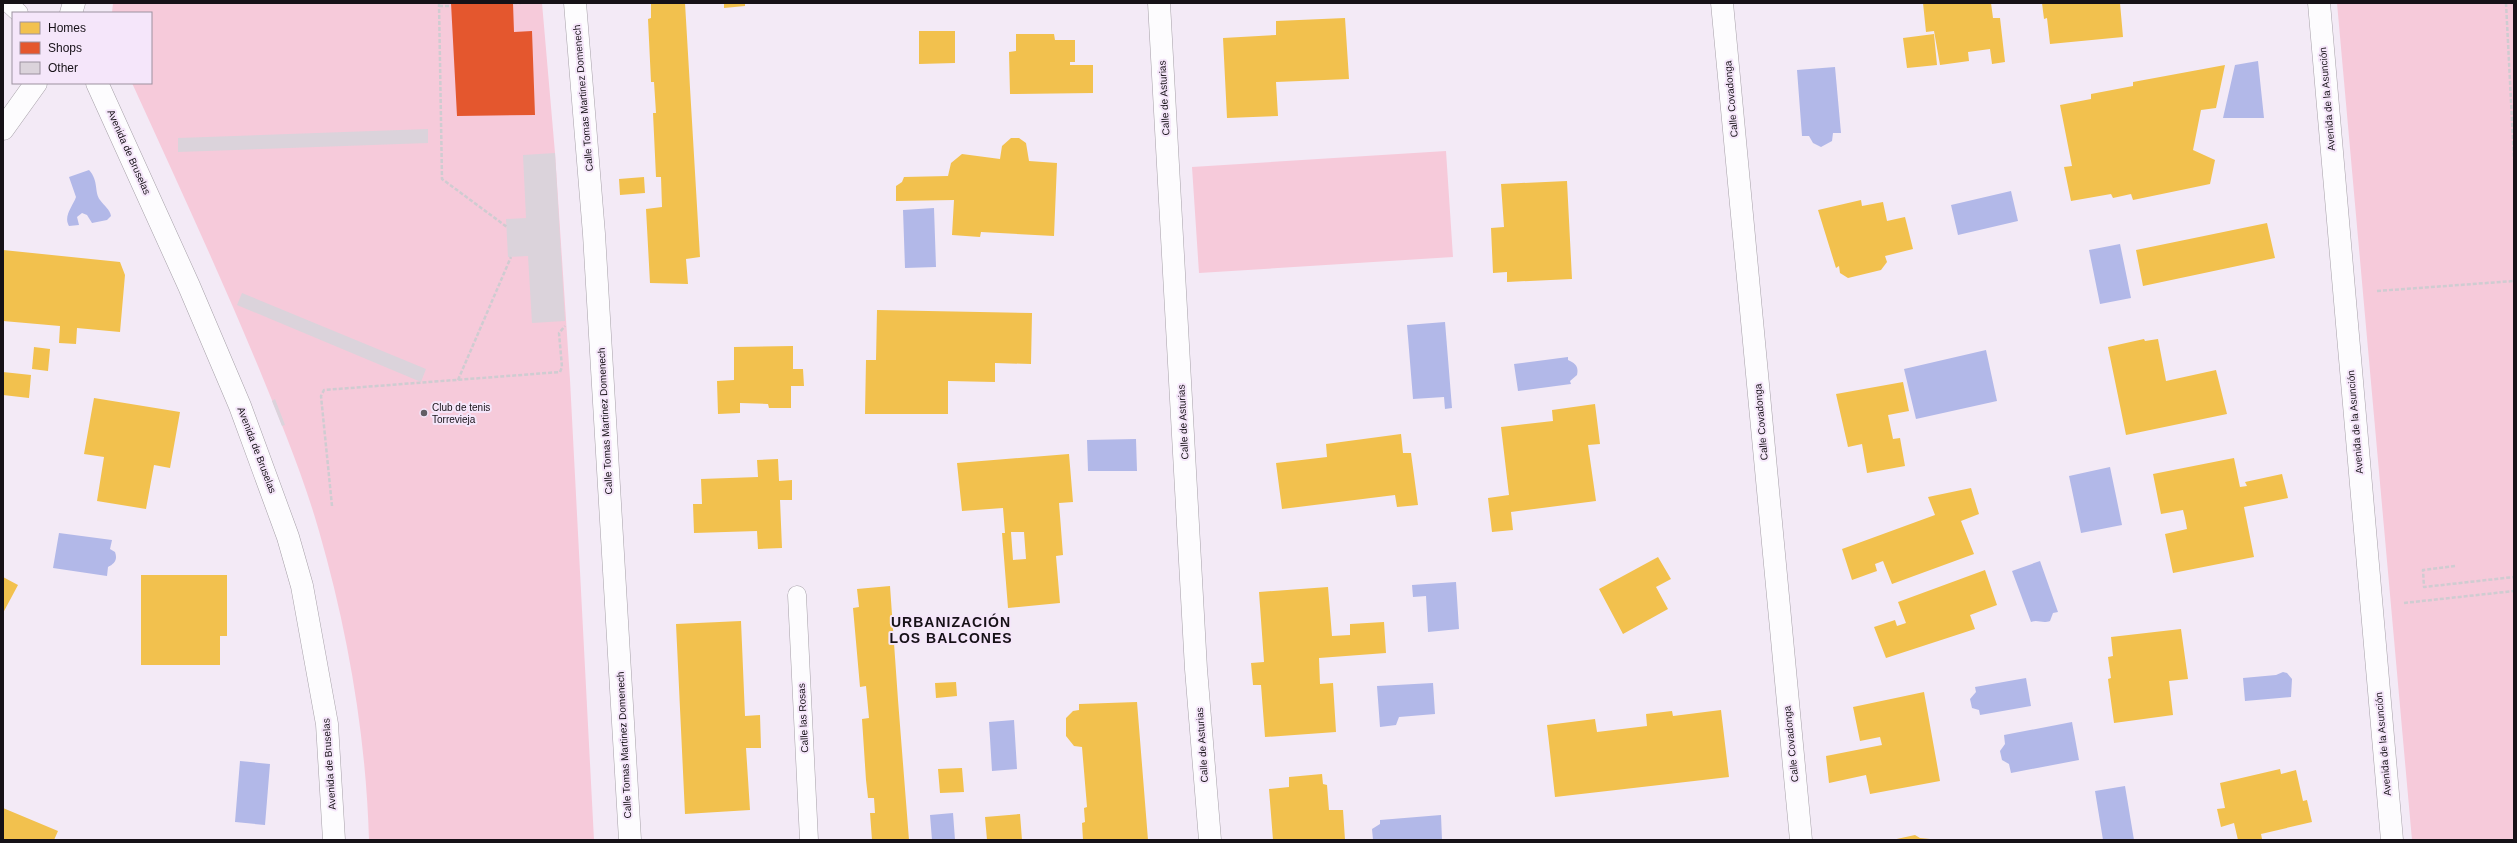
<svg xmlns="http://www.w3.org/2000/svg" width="2517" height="843" viewBox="0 0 2517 843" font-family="Arial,sans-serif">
	<rect width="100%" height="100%" fill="#f3eaf6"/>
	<!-- green -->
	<path fill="#f6cada" d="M113,3h429l13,150 15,227 24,460h-225c-3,-104 -21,-208 -50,-309 -16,-56 -39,-111 -61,-165 -40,-96 -83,-189 -126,-283h19v-70h-39z
		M2337,3h177v837h-102z
		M1446,151l7,106 -254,16 -7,-106z"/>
	<!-- water -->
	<path fill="#b2b8e8" d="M2258,61l6,57h-41l12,-53z
		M1835,67l6,66h-8l-1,8 -11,6 -8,-4 -4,-7h-7l-5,-66z
		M89,170c10,11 5,22 11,30 4,6 10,9 11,16l-4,4 -15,3 -5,-8 -5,-2 -5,4 2,8 -10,1c-6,-10 4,-20 7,-29l-7,-20z
		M2011,191l7,30 -60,14 -7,-30z
		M934,208l2,59 -31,1 -2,-58z
		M2120,244l11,54 -31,6 -11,-54z
		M1445,322l7,86 -7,1 -1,-12 -31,2 -6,-74z
		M1986,350l11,51 -81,18 -12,-50z
		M1568,357v3c7,3 11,6 9,15l-7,6 1,3 -53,7 -4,-27z
		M1136,439l1,32h-49l-1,-31z
		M2110,467l12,58 -41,8 -12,-57z
		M59,533l53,7 -2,9 5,3c3,8 -1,12 -7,15l-1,9 -54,-8z
		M2040,561l18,51 -5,1 -3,8c-8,3 -12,-2 -19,1l-19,-51z
		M1456,582l3,47 -31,3 -2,-36 -13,1 -1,-12z
		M2283,672l4,1 5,6 -1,18 -46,4 -2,-23 33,-3z
		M2026,678l5,28 -51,9 -1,-5 -7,-2 -2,-9 6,-7 -1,-5z
		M1433,683l2,31 -36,3 -3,8 -16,2 -3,-41z
		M1014,720l3,49 -25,2 -3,-49z
		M2072,722l7,38 -68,13 -2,-9 -7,-4 -2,-9 5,-7 -1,-9z
		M240,761l30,3 -5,61 -30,-3z
		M2125,786l9,54h-31l-8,-49z
		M953,813l2,27h-23l-2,-25z
		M1441,815l1,25h-69l-1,-11 8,-5v-4z"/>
	<!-- homes -->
	<path fill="#f2c14e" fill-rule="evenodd" d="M651,3h34l15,254 -14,2 2,25 -38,-1 -4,-74 16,-2 -1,-30h-5l-3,-64h3l-2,-31h-3l-3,-63 3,-1z
		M724,3h21v3l-21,2z
		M1923,3h68l2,15h7l5,44 -13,2 -2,-15 -22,3 1,9 -29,4 -6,-34 -8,1z
		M2042,3h78l3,34 -73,7 -3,-26 -3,1z
		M1345,18l4,61 -73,3 2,34 -51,2 -4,-80 53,-3v-14z
		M919,31h36v32l-36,1z
		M1016,34h38l1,6h20v22h-5v3h23v28l-83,1 -1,-42 7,-1z
		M1934,34l3,31 -30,3 -4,-30z
		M2225,65l-9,43 -15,2 -8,40 22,10 -5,24 -77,16 -2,-6 -18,4 -2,-4 -40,7 -7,-34 8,-1 -12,-61 31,-6v-5l42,-8v-4z
		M1011,138h8l7,5 3,18 28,2 -3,73 -73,-4 -1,5 -28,-2 2,-35 -58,1v-15l6,-4 2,-5 44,-1 3,-13 11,-9 38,5 2,-13z
		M644,177l1,16 -25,2 -1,-16z
		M1567,181l5,98 -65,3v-10l-14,1 -2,-45 13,-1 -3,-43z
		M1861,200l1,6 21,-4 4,19 18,-4 8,32 -28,7 2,6 -6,8 -33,8 -8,-5 -1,-7 -3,2 -18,-58z
		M2267,223l8,35 -132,28 -7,-36z
		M3,250l117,12 5,13 -5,57 -43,-4 -1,16 -17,-1 1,-17 -57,-5z
		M877,310l155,3 -1,51 -36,-1v19l-47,-1v33h-83l1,-54h10z
		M2144,339l1,2 13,-2 8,42 50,-11 11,44 -101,21 -18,-88z
		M793,346v23h10l1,17h-13v22h-22l-1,-4 -28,-1v10l-22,1 -1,-33 17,-1v-33z
		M34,347l16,2 -2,22 -16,-2z
		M3,372l28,3 -2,23 -26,-3z
		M1903,382l6,29 -21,4 5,24 7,-1 5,28 -38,7 -5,-29 -14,3 -12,-53z
		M94,398l86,14 -10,56 -16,-3 -8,44 -49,-8 7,-44 -20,-3z
		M1595,404l5,40 -12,1 8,56 -85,11 2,18 -21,2 -4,-34 21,-3 -8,-68 52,-6 -1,-11z
		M1401,434l2,19h8l7,52 -21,2 -2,-12 -113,14 -6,-46 51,-6 -1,-13z
		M1069,454l4,48 -14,1 4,52 -7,1 4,47 -52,5 -6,-75h3l-2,-25 -41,3 -5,-48zM1011,532h13l2,27 -13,1z
		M2234,458l6,29 7,-1 -2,-4 37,-8 6,24 -44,9 10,50 -81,16 -8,-39 22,-5 -2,-11 -2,-8 -22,4 -8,-40z
		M778,459l1,22 13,-1v20h-12l2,48 -24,1 -1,-18 -63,2 -1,-29h9l-1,-25 57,-2 -1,-17z
		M1971,488l8,26 -18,7 13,33 -82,30 -9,-23 -8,3 2,7 -25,9 -10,-31 93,-34 -7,-18z
		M1658,557l13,22 -15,8 12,22 -45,25 -24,-45z
		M1985,570l12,35 -27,10 5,14 -89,29 -12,-31 21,-7 2,6 9,-3 -8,-21z
		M141,575h86v61h-7v29h-79z
		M3,577l15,8 -15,28z
		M890,586l8,114 11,140h-37l-2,-27h5l-1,-15h-6l-2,-18 -4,-61 7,-1 -3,-32 -6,1 -7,-79 6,-1 -2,-18z
		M1328,587l4,49 18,-1v-11l34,-2 2,31 -67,5 1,26 13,-1 3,49 -71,5 -4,-52h-8l-2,-22 13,-1 -5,-70z
		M741,621l4,95 15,-1 1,33h-15l4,62 -65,4 -9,-190z
		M2181,629l7,50 -19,2 4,34 -59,8 -6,-44 3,-1 -3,-21 5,-1 -2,-19z
		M956,682l1,14 -21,2 -1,-15z
		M1924,692l16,89 -70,13 -4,-19 -37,8 -3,-27 56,-11 -2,-8 -20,4 -7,-34z
		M1137,702l11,138h-65l-1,-17 3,-1 -1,-14 3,-1 -5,-60 -8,-1 -8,-10v-18l7,-7 6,-1v-6z
		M1721,710l8,67 -174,20 -8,-72 48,-6 2,13 50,-6 -1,-12 26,-3 1,5z
		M962,768l2,24 -24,1 -2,-24z
		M2280,769l1,5 15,-4 7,31 4,-1 5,22 -51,12 1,5 -6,1h-18l-4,-17 -13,4 -4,-18 8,-1 -5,-25z
		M1322,774l1,10 4,1 2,25h14l2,30h-72l-4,-51 20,-2v-10z
		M3,808l55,23 -4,9h-51z
		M1020,814l2,26h-35l-2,-23z
		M1915,835l5,3 20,2h-48z"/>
	<!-- shops -->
	<path fill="#e4572e" d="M451,3h62l1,29 18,-1 3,84 -78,1z"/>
	<!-- building -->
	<path fill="#dbd3db" d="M428,129v14l-250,9v-14z
		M555,153l10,168 -33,2 -4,-67 -20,1 -2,-38 20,-1 -3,-63z
		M242,293l184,76 -5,13 -184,-77z
		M275,399l10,26 -3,1 -10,-25z"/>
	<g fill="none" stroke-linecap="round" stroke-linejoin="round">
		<defs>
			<path id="lane" d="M8,3l11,10
				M797,595l12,245"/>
			<path id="street" d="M575,3l19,231 36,606
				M1159,3l37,666 14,171
				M1722,3l79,837
				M2319,3l73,837
				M71,13l3,-10
				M97,83l92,203 51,120 48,131 14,49 25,138 7,116
				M3,129l33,-46"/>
		</defs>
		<!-- lane casing -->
		<use href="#lane" stroke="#a6a0a8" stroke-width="19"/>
		<!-- street casing -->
		<use href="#street" stroke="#a6a0a8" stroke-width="23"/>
		<!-- path -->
		<path stroke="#cfccd1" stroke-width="2.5" stroke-dasharray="4 2" stroke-linecap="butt" d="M439,3l3,176 65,48
			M513,3h8
			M2506,3l8,157
			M439,6h12
			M2377,291l137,-10
			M458,380l53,-123
			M332,506l-11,-110 3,-6 236,-18 2,-5 -3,-34 6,-7
			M2455,566l-32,4 1,17 90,-10
			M2404,603l110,-12"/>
		<!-- lane -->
		<use href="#lane" stroke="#fdfcfe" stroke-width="18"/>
		<!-- street -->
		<use href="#street" stroke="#fdfcfe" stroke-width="22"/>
	</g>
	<!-- markers -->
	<circle fill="#635d65" stroke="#f5e6fa" stroke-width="1.5" cx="424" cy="413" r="4"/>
	<g text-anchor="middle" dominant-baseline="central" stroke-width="4" stroke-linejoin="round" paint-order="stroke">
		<!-- street labels -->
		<g font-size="10" fill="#161117" stroke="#f5e6fa">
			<text transform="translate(583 98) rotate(-95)">Calle Tomas Martinez Domenech</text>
			<text transform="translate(1164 98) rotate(-93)">Calle de Asturias</text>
			<text transform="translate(1731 99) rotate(-95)">Calle Covadonga</text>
			<text transform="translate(2327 99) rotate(-95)">Avenida de la Asunción</text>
			<text transform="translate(129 152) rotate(66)">Avenida de Bruselas</text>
			<text transform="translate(605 421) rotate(-93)">Calle Tomas Martinez Domenech</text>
			<text transform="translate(1183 422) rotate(-93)">Calle de Asturias</text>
			<text transform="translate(1761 422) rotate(-95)">Calle Covadonga</text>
			<text transform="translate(2355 422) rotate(-95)">Avenida de la Asunción</text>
			<text transform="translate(257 450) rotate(69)">Avenida de Bruselas</text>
			<text transform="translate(803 718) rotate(-93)">Calle las Rosas</text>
			<text transform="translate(1791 744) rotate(-96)">Calle Covadonga</text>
			<text transform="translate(2383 744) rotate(-95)">Avenida de la Asunción</text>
			<text transform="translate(624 745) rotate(-93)">Calle Tomas Martinez Domenech</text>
			<text transform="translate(1202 745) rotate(-94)">Calle de Asturias</text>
			<text transform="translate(329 764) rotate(-94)">Avenida de Bruselas</text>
		</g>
		<!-- poi labels -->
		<g font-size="10" fill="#161117" stroke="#f5e6fa" text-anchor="start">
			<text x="432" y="407">Club de tenis<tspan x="432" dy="12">Torrevieja</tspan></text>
		</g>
		<!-- district labels -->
		<g font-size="14" font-weight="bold" letter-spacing="1" fill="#161117" stroke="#f5e6fa">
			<text x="951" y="622">URBANIZACIÓN<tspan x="951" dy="16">LOS BALCONES</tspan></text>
		</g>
	</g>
	<!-- border -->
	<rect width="2517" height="843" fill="none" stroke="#161117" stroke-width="8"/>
	<!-- legend -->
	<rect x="12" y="12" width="140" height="72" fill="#f5e6fa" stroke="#9c919f"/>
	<rect x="20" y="22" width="20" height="12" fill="#f2c14e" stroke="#9c919f"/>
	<text x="48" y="32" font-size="12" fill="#161117">Homes</text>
	<rect x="20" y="42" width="20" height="12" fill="#e4572e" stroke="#9c919f"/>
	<text x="48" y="52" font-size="12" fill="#161117">Shops</text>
	<rect x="20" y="62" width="20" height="12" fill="#dbd3db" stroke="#9c919f"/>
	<text x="48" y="72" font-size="12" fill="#161117">Other</text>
</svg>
